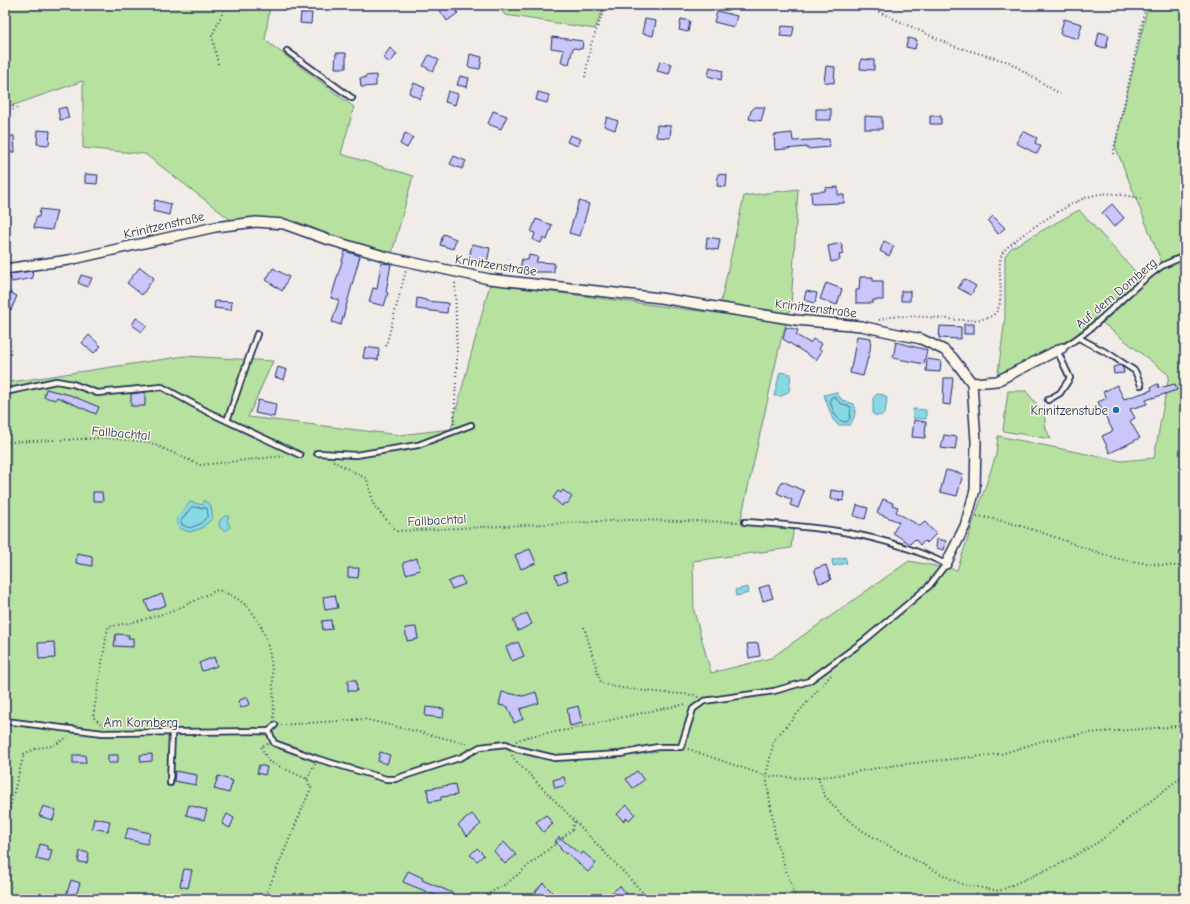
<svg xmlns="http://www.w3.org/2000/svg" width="1190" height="904" viewBox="0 0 1190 904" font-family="'Comic Neue',sans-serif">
	<rect width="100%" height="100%" fill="#f2ece9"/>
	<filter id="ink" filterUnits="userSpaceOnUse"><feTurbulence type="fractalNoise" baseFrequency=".025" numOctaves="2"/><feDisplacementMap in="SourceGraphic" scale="8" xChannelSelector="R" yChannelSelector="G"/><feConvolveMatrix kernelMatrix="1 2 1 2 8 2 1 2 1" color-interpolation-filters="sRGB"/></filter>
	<g filter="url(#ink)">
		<!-- green -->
		<path fill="#b7e19e" stroke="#69887e" d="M5,5h265l-5,35 89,67 -13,47 72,22 -21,77 -57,-16 -37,-15 -41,-5 -26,3 -86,-66 -62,-6v-67l-78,27z
			M496,5h109l-10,24 -90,-14z
			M1148,5h37v894h-1180v-516l180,-27 88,5 -25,56 152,18 51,-6 39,-145 217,28 14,-11 23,-105 54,-7 -7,118 -10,33 -40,179 53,5 -3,24 -98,13 1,50 17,62 60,-15 138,-97 48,9 39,-115 2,-19 123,25 33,-3 15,-83 -69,-54 -11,10 -92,50 8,-63v-62l6,-8 68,-38 65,71 19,-15 -48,-120z
			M1008,391h18l18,22 2,16 5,10 -48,-8z"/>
		<!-- water -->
		<path fill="#88d9e3" stroke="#5c95ae" d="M780,372l11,2 -2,17 -7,5h-8z
			M836,392l6,8 12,4c3,7 0,15 -4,21h-12l-5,-5 -9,-25z
			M877,394l7,1 3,3 -2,15c-4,3 -7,4 -12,1v-16z
			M913,409l13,1v9l-13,-1z
			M204,500l7,6 2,12 -11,10 -12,4 -11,-4 -3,-8 14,-18 13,3z
			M225,516h4l-2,4 3,7 -3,3h-4l-4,-4 1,-6z
			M845,557l2,6 -14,3 -1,-6z
			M748,587l1,6 -13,3 -1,-6z"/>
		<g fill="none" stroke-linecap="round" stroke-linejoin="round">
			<!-- shore -->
			<path stroke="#477393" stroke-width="1" d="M832,397h3l5,6 11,4 -1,11 -3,4c-12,0 -14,-12 -17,-22z
				M192,507l15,1 1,8 -8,8 -10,4 -8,-3 -1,-4z"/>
		</g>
		<!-- building -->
		<path fill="#c9c6f9" stroke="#1b2f5e" d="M444,5h8l6,8 -11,8 -8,-12z
			M717,11l20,5 -3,11 -20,-5z
			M301,13h11l-1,11 -11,-1z
			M645,19l11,2 -3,15 -11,-3z
			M681,19l9,2 -2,11 -9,-2z
			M1064,19l18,5 -4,15 -18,-5z
			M782,26l12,1 -2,10 -12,-1z
			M1099,32l10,3 -3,13 -10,-2z
			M552,37l31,4 -1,8 -9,-1 -4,16 -8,-2 3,-12 -13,-2z
			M908,38l9,2 -2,9 -9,-2z
			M390,48l7,6 -7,9 -7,-5z
			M336,53h10v15h-11z
			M470,54l12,3 -2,12 -12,-2z
			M429,55l10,5 -6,11 -10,-5z
			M861,59l13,1v10l-14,-1z
			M660,61l12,3 -3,10 -12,-3z
			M826,66l9,1 -1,16 -10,-1z
			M710,67l13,4 -2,9 -13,-4z
			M376,75v11l-15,1 -1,-9h5v-2z
			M460,76l9,2 -2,9 -10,-2z
			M414,83l11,5 -5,11 -11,-6z
			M448,91l10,3 -3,11 -10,-3z
			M538,92l11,3 -2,8 -11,-3z
			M66,107l3,11 -9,2 -2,-11z
			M755,107h10l-4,14 -12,-2 2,-8z
			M816,109h15v11h-15z
			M493,111l14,5 -6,13 -13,-5z
			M865,116l17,1v12h-17z
			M930,116h11v8h-11z
			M607,117l11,4 -3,9 -11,-4z
			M657,125l14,1 -1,12 -14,-1z
			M38,130l12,1 -1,14 -12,-1z
			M1023,131l14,7 -2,5 6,3 -4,8 -21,-11z
			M405,133l8,4 -6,11 -7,-4z
			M792,133l1,8 36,-2 1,8 -23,2v-2l-32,3 -1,-15z
			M570,135l11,4 -3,7 -11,-4z
			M5,136h9l1,16 -10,1z
			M454,156l12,5 -4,8 -12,-5z
			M85,174l13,1 -1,9 -12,-1z
			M718,174l9,1 -1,12 -9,-1z
			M838,187v8h6v8l-32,1 -1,-12 14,-1v-3z
			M155,200l16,4 -2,11 -16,-4z
			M579,201l10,3 -9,32 -11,-3z
			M1112,204l12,14 -10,9 -12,-14z
			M40,209l17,2 -5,19 -18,-2 2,-11h3z
			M993,216l12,12 -7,6 -10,-13z
			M536,219l16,6 -5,15 -4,-2 -2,5 -8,-3 2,-7 -4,-1z
			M443,234l13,5 -3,10 -13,-4z
			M707,237l13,2 -2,11 -12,-2z
			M884,241l10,5 -5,10 -9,-5z
			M841,243l3,11 -5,1 1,5 -9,2 -3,-16z
			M472,244l18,4 -3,15 -18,-4z
			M345,251l15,5 -19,69 -9,-3 7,-22 -8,-2z
			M529,255l9,2 -2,5 18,1v9h-20l-14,-3 2,-10 6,1z
			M381,263l10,1 -5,28 2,1 -4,13 -15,-4 4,-14 4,1z
			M140,267l14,11 -12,17 -15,-12z
			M273,268l16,9 -7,14 -16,-11z
			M32,271l1,7 -21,4 -3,-8z
			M81,275l11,3 -4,9 -10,-4z
			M860,277h13v4h10v19h-10v3h-17v-13h3z
			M964,279l12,7 -5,9 -13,-7z
			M826,283l16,6 -5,16 -17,-6z
			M5,290l12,6 -6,14 -6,-3z
			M806,291l11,2 -2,10 -11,-3z
			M901,291h9v10h-9z
			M417,298l9,2v1l22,2 -1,10 -31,-4z
			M215,301l17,1 -1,8 -17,-2z
			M136,318l11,7 -5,7 -10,-7z
			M964,324h10v10h-10z
			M940,326l21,1v12l-22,-1z
			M786,327l12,3 -2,5 14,8 3,-4 9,5 -3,5 3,2 -6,9 -33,-21z
			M89,335l12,11 -7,7 -12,-10z
			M857,336l14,2 -1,12 -7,26 -13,-3z
			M896,342l31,8 -3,14 -31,-6z
			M365,347l14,2 -1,11 -15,-2z
			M927,359l14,2 -1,11 -14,-1z
			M1120,365l3,3 1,5 -10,1 -1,-7z
			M278,367l9,3 -3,10 -9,-3z
			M944,378h9l-3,27 -7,-1z
			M1158,384l1,4 16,-4 2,6 -31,10 1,4 -17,5 5,9 -5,3 10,17 -30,15 -8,-17 11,-5 -15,-29 9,-4 -4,-6 14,-7 7,14 28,-9 -1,-3z
			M46,389l24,6 29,12 -3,7 -39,-17 -1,3 -12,-3z
			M145,392v14h-14v-12z
			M258,400l18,4 -2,13 -19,-4z
			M914,420l12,2 -1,16 -13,-1z
			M944,435l13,2 -2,13 -14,-2z
			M946,470l17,4 -6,22 -17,-4z
			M782,481l22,10 -6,17 -8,-3 2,-5 -15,-7z
			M563,490l9,7 -5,7 -3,-1 -2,3 -9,-8 5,-7 3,2z
			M831,490l13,2 -1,9 -13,-2z
			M93,492h9l1,9h-10z
			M883,499l10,4 -1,2 6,2 -2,5 24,14 5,-4 11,12 -9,9 -2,-2 -5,4 -5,-6 -5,5 -17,-11 6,-11 -22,-9z
			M857,505l11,3 -3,11 -11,-3z
			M937,539l9,2 -2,9 -8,-2z
			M530,549l6,14 -15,6 -6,-14z
			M77,553l15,3v10l-16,-3z
			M417,558l3,12 -14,4 -3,-11z
			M826,565l5,15 -12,3 -5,-14z
			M348,568h11l-1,10 -10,-1z
			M565,572l3,8 -10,4 -3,-9z
			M461,576l4,8 -13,5 -4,-7z
			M769,585l4,13 -10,3 -4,-13z
			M162,594l4,11 -17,6 -4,-10z
			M335,595l3,13 -13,2 -2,-13z
			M527,613l5,11 -14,7 -5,-11z
			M331,620l1,9 -9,1 -1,-9z
			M416,627l2,12 -11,2 -2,-13z
			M116,634l13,1 -1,3h5v9l-19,-1z
			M54,642l1,16 -16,1 -1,-16z
			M518,642l6,14 -12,5 -6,-14z
			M758,643l2,13 -11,2 -2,-14z
			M214,657l3,9 -15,5 -3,-8z
			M348,680h8l1,11h-9z
			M502,692l21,4 13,-4 3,11 -19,6 3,10 -9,4 -6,-16 -9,-2z
			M247,697l3,7 -9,4 -3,-7z
			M578,706l4,17 -12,3 -3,-17z
			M426,707l18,2 -1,9 -18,-2z
			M380,752l10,3 -3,9 -9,-3z
			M152,754v7l-11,1 -1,-7z
			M73,755h12l1,8h-13z
			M108,755h10v8h-10z
			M259,765l8,2 -2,8 -8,-2z
			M175,771l22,4 -1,10 -22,-4z
			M637,771l7,9 -11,8 -7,-9z
			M218,776l15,5 -4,12 -15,-4z
			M564,777l2,8 -11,3 -2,-8z
			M455,784l2,11 -16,2v3l-12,2 -2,-13z
			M189,805l18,5 -3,10 -18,-5z
			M627,805l8,9 -6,6 -2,-2 -4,3 -6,-7z
			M43,806l13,4 -3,10 -14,-4z
			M227,814l7,4 -4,10 -8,-4z
			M472,814l9,10 -14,12 -9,-11z
			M546,815l7,9 -10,8 -7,-10z
			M94,818l16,3 -2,10 -16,-3z
			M128,828l22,5 -3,11 -22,-5z
			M559,837l22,18 2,-3 13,11 -8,9 -21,-19 -1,1 -6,-5 1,-1 -6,-6z
			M504,842l12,13 -11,9 -11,-13z
			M40,844l7,2v3l5,1 -3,12 -13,-3z
			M477,848l7,7 -7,6 -7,-6z
			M80,851l9,2 -2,10 -9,-1z
			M184,869l8,1 -4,18 -8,-2z
			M408,871l15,7 -1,2 31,13 -2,6h-6l-42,-17z
			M71,880l9,3 -5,16 -9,-3z
			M543,883l9,9 -6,7h-3l-8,-7z
			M620,886l11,13h-14l-6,-6z"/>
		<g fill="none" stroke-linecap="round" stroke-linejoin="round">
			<defs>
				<path id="service" d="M287,51l65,47
					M1079,338l32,17 24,16 6,14
					M1062,348c38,-21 64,-58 100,-82 7,-4 16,-7 23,-10
					M5,392l51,-11 17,3 24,9 65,-6 46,25 92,43
					M1048,400l12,-7 10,-15 -13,-28
					M227,421l30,-87
					M317,453l39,2 62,-10 53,-20
					M5,721l98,12 166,-2 6,-6
					M269,731l5,12 44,16 68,20h9l67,-22 18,-10 26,-3 11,5 38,9 65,-4 38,-7h23l12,-38 11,-8 70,-10 35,-10 56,-41 64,-54 17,-22c-67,-32 -128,-37 -201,-42
					M170,783l2,-50"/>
				<path id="minor" d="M5,269l64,-9 146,-33 41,-5 28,2 39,14 64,19 102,22 171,19 136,22 65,6 60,13 23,11 8,7 20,26 4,58 -1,49 -10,36 -19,38
					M972,383l25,-2 65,-33"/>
			</defs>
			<!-- service casing -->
			<use href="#service" stroke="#1b2f5e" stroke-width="8"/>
			<!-- minor casing -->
			<use href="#minor" stroke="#1b2f5e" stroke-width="12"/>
			<!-- path -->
			<path stroke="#1b2f5e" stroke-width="2" stroke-dasharray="1 3" stroke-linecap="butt" d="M864,5l89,41 56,16 51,32
				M870,5l4,4
				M218,64l-6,-28 14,-31
				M585,77l6,-33 15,-39
				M5,105l12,2
				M5,112l13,-4
				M1113,154l33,-149
				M879,320c31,-12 93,9 114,-5 15,-10 2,-47 9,-61 6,-13 68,-51 83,-56 5,-2 10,-3 15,-4 14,-2 28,2 42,5
				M386,346l20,-76
				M454,424l3,-67 -2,-76
				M5,442l101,-4 43,4 51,23 84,-9
				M333,461l34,18 7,27 23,25 233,-11 108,2
				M977,516c47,7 90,27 135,41 24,7 49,7 73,10
				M584,627l17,56 20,5 34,4 39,3 4,2
				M831,675l-57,65 -8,36 36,2 29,-2 65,-11 105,-11 41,-13 45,-8 82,-6 16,-2
				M281,725l83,-6 105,25
				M104,726l-11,-9 15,-90 30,-6 35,-10 44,-21c58,16 56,80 57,129
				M516,741c16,-7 34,-8 51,-11 40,-9 80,-19 120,-26
				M688,749l78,27 10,65 20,58
				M512,755l3,5 59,60 75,79
				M818,777l6,18 17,19 22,17 44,25 54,28 38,7 65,-29 36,-21 85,-67
				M307,779l8,-15
				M5,844l3,-30 16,-60 13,-6 16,-2 15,-9
				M264,899l47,-111 -4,-9 -39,-18 -7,-15 7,-2
				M479,899l27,-15 66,-54 2,-10"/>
			<!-- service -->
			<use href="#service" stroke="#fcf5e5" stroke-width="4.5"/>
			<!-- minor -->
			<use href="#minor" stroke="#fcf5e5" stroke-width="9"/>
		</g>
	</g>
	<!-- markers -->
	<circle fill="#1f6fb2" stroke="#fcf5e5" stroke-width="1.5" cx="1116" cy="410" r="4"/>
	<g text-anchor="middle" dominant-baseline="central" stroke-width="3" stroke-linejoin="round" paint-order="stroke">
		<!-- street labels -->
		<g font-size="13" fill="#1b2f5e" stroke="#fcf5e5">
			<text transform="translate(164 225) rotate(-13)">Krinitzenstraße</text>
			<text transform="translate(496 265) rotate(9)">Krinitzenstraße</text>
			<text transform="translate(1116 293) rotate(-40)">Auf dem Domberg</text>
			<text transform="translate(816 308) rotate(7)">Krinitzenstraße</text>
			<text transform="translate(121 433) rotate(5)">Fallbachtal</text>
			<text transform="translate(437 520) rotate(-3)">Fallbachtal</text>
			<text x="141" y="722">Am Kornberg</text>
		</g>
		<!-- poi labels -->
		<g font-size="13" fill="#1b2f5e" stroke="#fcf5e5" text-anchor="end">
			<text x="1108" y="410">Krinitzenstube</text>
		</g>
	</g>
	<!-- margin -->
	<rect width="1190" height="904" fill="none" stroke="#fcf5e5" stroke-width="20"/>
	<rect x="10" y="10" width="1170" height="884" fill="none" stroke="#1b2f5e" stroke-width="1.5" filter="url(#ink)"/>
</svg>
